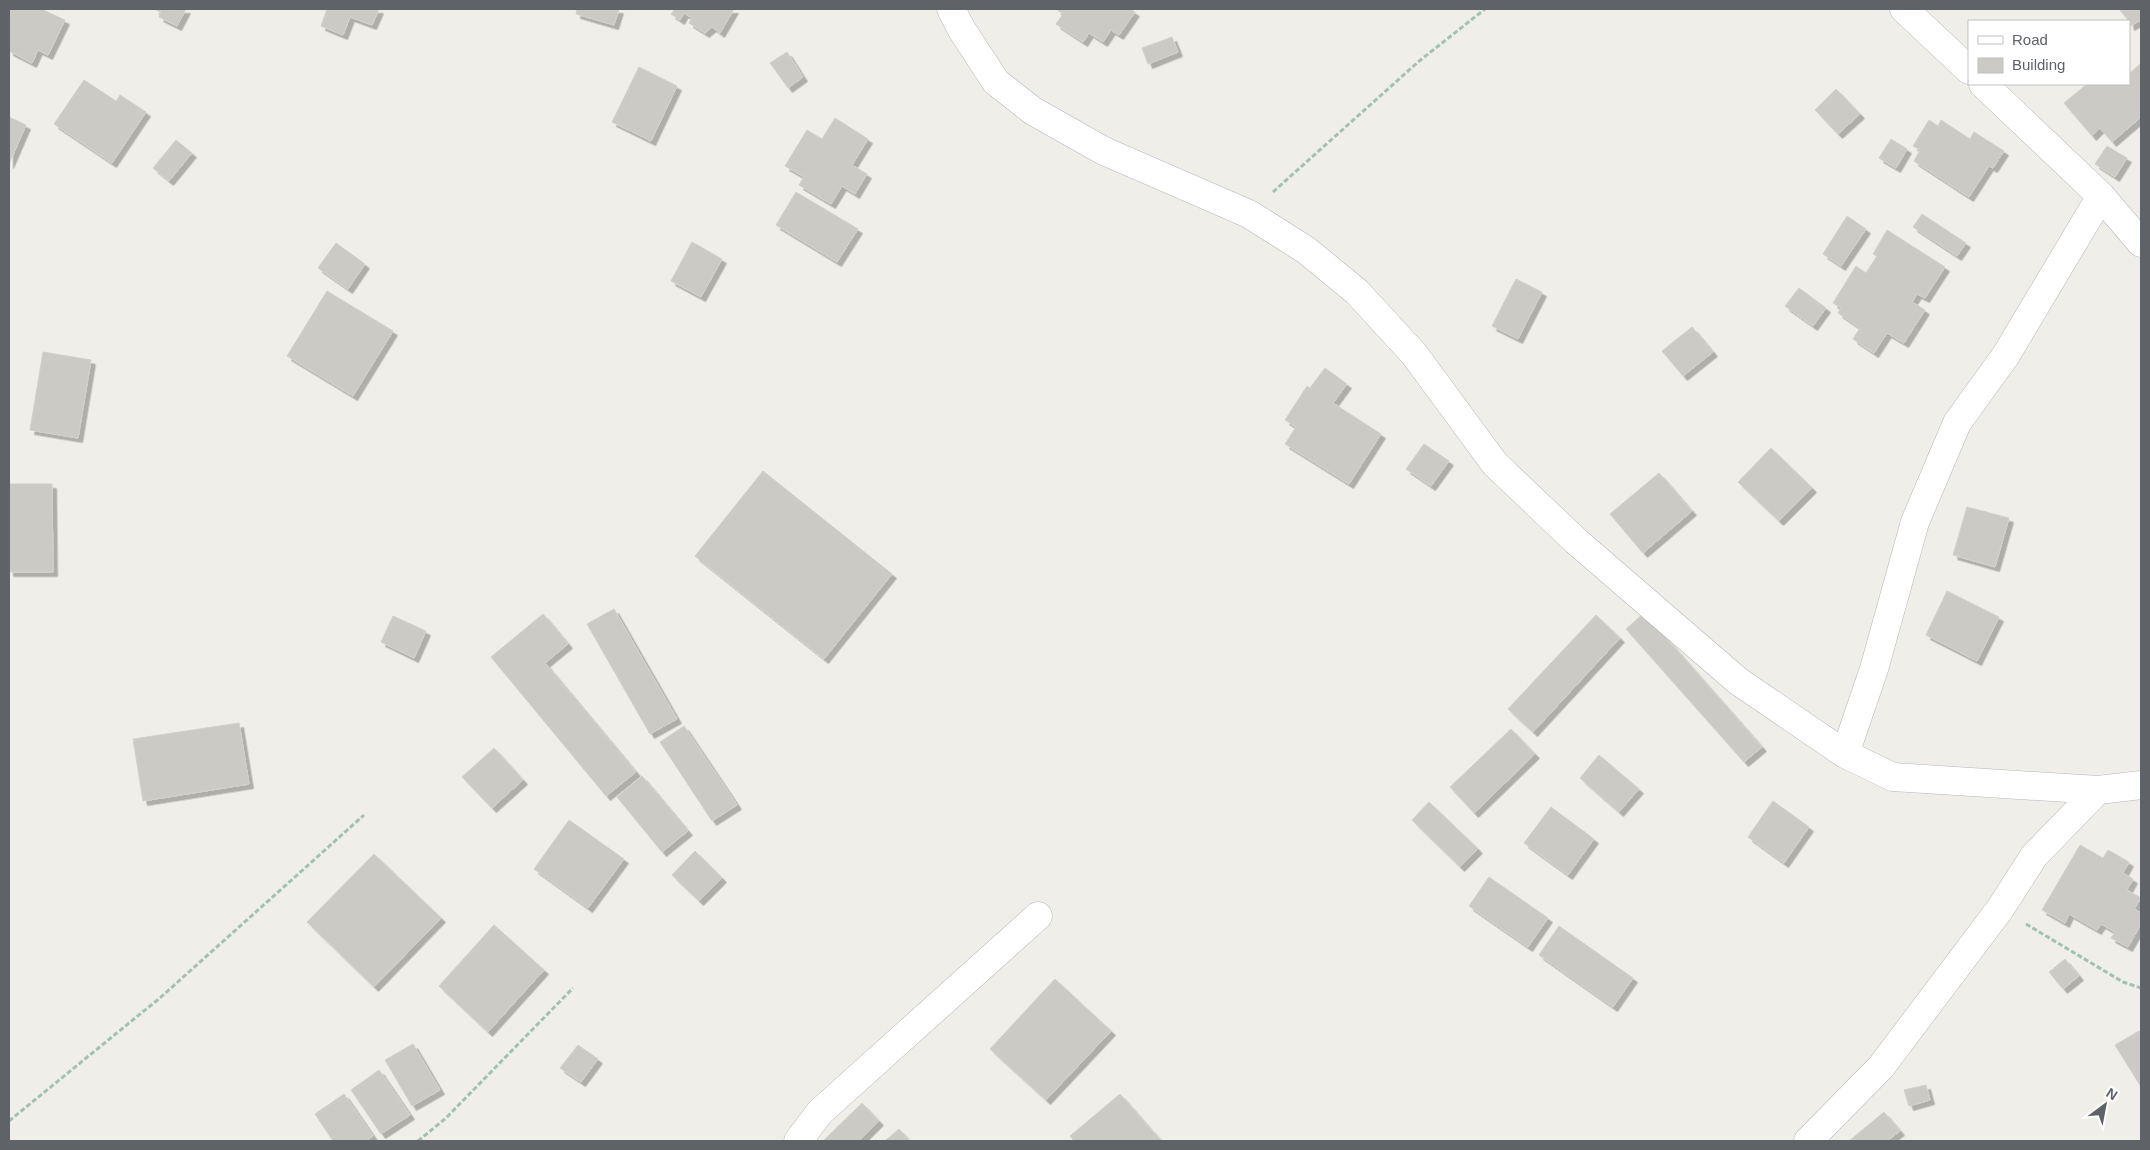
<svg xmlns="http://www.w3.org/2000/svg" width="2150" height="1150" viewBox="0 0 2150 1150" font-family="Helvetica,sans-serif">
	<defs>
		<filter id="shadow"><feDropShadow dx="4.5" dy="4.5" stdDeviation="0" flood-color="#0004"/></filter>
	</defs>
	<rect width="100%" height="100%" fill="#efeee8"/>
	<!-- building -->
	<path fill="#cbcac4" stroke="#d3d1c7" filter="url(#shadow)" d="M9,9h32l24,11 -17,35 -10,-5 -6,13 -23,-12z
		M154,9h32l-9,17 -18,-9 2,-5z
		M327,9h52l-7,16 -22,-8 -7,18 -22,-9z
		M577,9h42l-5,16 -38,-11z
		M675,9h-1h60l-14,24 -8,-6 -7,6 -16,-10 3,-5 -8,-5 -4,7 -9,-6z
		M1056,9h74l5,3 -16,23 -8,-5 -8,12 -14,-9 -6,9 -27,-18 7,-10z
		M2119,9h22v11l-11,6 -1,-5z
		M1172,37l6,15 -30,12 -6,-16z
		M787,52l16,25 -15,11 -18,-25z
		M2141,63v54l-29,25 -12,-14 -8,8 -28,-33 23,-19h42v-10z
		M639,67l38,19 -26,55 -39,-19z
		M84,80l32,21 4,-6 26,17 -34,51 -58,-39z
		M1836,89l24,25 -22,20 -23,-24z
		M9,117l17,8 -17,39z
		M835,118l33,21 -16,26 15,9 -12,20 -13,-8 -11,18 -32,-19 5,-8 -19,-11 22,-36 15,9z
		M1929,120l9,6 3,-6 29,19 4,-7 30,19 -11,17 -4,-2 -20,31 -55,-36 6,-11 -7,-4z
		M1891,139l16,10 -11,19 -17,-10z
		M176,140l16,13 -23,28 -16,-13z
		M2107,146l20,12 -12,19 -20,-13z
		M796,192l62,37 -21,33 -61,-37z
		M1922,214l44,29 -9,13 -44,-29z
		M1847,216l19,13 -25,37 -18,-12z
		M1887,230l58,37 -20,31 -8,-4 -5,8 13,8 -21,33 -17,-10 -13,20 -21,-14 7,-11 -22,-15 3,-5 -8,-5 23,-37 10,7 11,-17 -4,-2z
		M692,242l30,17 -21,38 -30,-16z
		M336,243l29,21 -17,25 -30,-21z
		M1516,279l26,13 -24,47 -26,-13z
		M1799,288l27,20 -13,18 -28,-20z
		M327,291l66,40 -40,65 -66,-40z
		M1692,327l21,25 -30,24 -21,-25z
		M43,352l48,8 -13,78 -48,-8z
		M1325,368l22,16 -14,19 48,31 -32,50 -64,-40 11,-17 -11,-7 22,-34 3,2z
		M1424,444l25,17 -18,25 -25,-17z
		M1771,448l41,40 -33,33 -41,-39z
		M763,471l129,103 -68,85 -129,-103z
		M1659,473l33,38 -49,42 -33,-39z
		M9,484h43l1,88h-44z
		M1967,507l42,11 -14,49 -42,-12z
		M1947,591l52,26 -22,44 -51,-26z
		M614,609l63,110 -27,15 -63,-110z
		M1644,613l118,134 -18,15 -118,-133z
		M543,614l25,30 -23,19 91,109 -30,24 -115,-139z
		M1596,615l24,23 -87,94 -25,-23z
		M393,616l33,15 -12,27 -33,-16z
		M239,723l10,61 -106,17 -10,-62z
		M684,726l53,79 -25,16 -52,-79z
		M1511,729l24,25 -61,59 -24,-26z
		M494,748l29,32 -31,28 -30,-31z
		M1599,755l40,34 -20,23 -39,-34z
		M642,776l46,55 -26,21 -45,-55z
		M1773,801l36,26 -25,36 -36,-26z
		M1429,802l49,47 -18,18 -48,-47z
		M1551,807l43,32 -26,36 -44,-32z
		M569,820l55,39 -36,49 -54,-39z
		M2080,845l23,13 5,-8 21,12 -6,11 10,6 -6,11 14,8 -7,11 7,4v11l-13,23 -17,-9 4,-6 -14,-8 -4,6 -28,-16 -4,9 -23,-13z
		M695,851l27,27 -23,23 -27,-26z
		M374,854l67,64 -67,69 -67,-65z
		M1489,877l59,41 -20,29 -59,-41z
		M494,925l50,45 -56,62 -49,-46z
		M1559,926l74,52 -20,29 -74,-52z
		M2065,959l14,17 -16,13 -14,-17z
		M1055,979l56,52 -65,69 -56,-51z
		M2139,1031l2,4v52l-26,-42z
		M413,1044l27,46 -28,16 -27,-46z
		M578,1045l20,14 -17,23 -21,-14z
		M379,1070l31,45 -29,19 -30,-44z
		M1926,1085l4,15 -21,6 -5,-16z
		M344,1094l29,42 -8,5h-32l-18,-27z
		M1120,1094l41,47h-87l-4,-5z
		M862,1103l17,18 -20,20h-36z
		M1884,1112l16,19 -13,10h-38z
		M899,1129l11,12h-25z"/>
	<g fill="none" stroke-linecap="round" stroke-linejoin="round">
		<defs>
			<path id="minor" d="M951,9l11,21 34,52 37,29 71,40 145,63 57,36 51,42 57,62 81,110 81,77 162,140 107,73 48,23 205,13 43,-5
				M1904,9l65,61
				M1983,84l118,112 40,47
				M1845,754l29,-85 41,-147 42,-99 49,-68 95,-159
				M798,1141l22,-29 218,-196
				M1808,1141l73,-74 119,-158 34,-53 64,-66"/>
		</defs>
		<!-- minor casing -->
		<use href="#minor" stroke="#b5b7bb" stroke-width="29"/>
		<!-- path -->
		<path stroke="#a1c2ad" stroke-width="3" stroke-dasharray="5 2.5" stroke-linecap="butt" d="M1273,192l145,-130 67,-53
			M2026,924l97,58 18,6
			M9,1121l152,-124 203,-182
			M418,1141l28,-23 127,-130"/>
		<!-- minor -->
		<use href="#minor" stroke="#fff" stroke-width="28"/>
	</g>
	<!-- border -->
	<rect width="2150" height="1150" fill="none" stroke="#5f6266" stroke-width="20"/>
	<!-- legend -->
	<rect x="1968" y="20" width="162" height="65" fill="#ffffff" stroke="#bfc0c2"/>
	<rect x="1978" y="36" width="25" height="8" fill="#ffffff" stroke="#bfc0c2"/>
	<text x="2012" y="45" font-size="15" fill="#5f6266">Road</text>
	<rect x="1978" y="58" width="25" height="15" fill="#cbcac4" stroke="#bfc0c2"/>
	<text x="2012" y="70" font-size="15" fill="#5f6266">Building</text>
	<!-- north arrow -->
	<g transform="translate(2105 1105) rotate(32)" stroke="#ffffff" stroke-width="4" paint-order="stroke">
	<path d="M0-4L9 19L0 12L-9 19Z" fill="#5f6266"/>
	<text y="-8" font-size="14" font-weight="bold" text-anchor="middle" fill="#5f6266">N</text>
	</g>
</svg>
